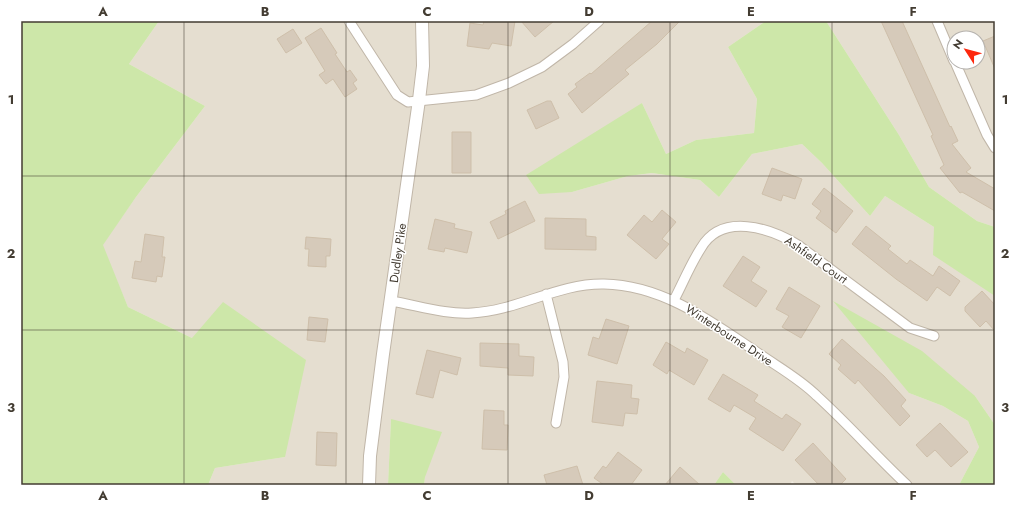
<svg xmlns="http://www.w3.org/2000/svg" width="1016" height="506" viewBox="0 0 1016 506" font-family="Jost,sans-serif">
	<rect width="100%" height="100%" fill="#f1ece2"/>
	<!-- residential -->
	<path fill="#e5ded0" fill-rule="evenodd" d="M159,21h607l-38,26 29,52 -3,34 -58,7 -30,14 -24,-51 -70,89 56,-16 24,-3 48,7 19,17 33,-43 50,-10 20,19 48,53 15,-20 49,31 53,62 8,7v129l-20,-29 -66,-3 34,13 25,15 11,26 -20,38h-163l-4,-4 -2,4h-54l-13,-13 -9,13h-290l1,-8 -34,-58 -3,66h-180l7,-17 70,-11 -93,-119 -64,-31 -26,-62 34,-48 69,-91 -76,-42z
		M826,21h169v206l-18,-6 -48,-34 -30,-52zM954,38h24v24h-24z"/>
	<!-- green -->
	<path fill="#cde7a9" d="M21,21h138l-30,43 76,42 -69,91 -33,48 25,62 64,31 31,-36 83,58 -21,97 -70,11 -7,17h-187z
		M766,21h60l73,114 30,52 48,34 18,6v69l-62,-41 1,-28 -49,-31 -15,20 -48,-53 -20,-19 -50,10 -33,43 -19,-17 -48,-7 -24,3 -56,16 -33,2 -13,-19 116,-72 24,51 30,-14 58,-7 3,-34 -29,-52z
		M833,301l89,50 53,45 20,29v60h-36l20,-38 -11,-26 -25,-15 -34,-13z
		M391,419l51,13 -17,45 -1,8h-36z
		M723,472l13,13h-22z"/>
	<!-- building -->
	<path fill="#d6caba" stroke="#cebfaa" d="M484,21h31l-4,25 -19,-3 -3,6 -22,-3 3,-23 13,2z
		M521,21h33l-19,16z
		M652,21h28l-23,23 -32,26 4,4 -47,39 -14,-19 9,-7 -2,-3 15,-11 1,1z
		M881,21h21l48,106 1,-1 7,15 -6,3 19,24 -5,4 29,17v22l-33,-19 -2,1 -20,-25 4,-3 -13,-29 2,-1z
		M321,28l16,25 -2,1 12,18 3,-2 7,10 -4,3 4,6 -12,8 -12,-18 -7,5 -7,-9 6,-4 -20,-33z
		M293,29l9,14 -16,10 -9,-14z
		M995,36v33l-12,-28z
		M547,101h4l8,17 -23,11 -9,-19z
		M452,132h19v41h-19z
		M772,168l30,11 -7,20 -12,-4 -2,6 -19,-7z
		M824,188l29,23 -17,22 -20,-15 5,-7 -9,-7z
		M525,201l10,20 -37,18 -8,-17 16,-8 -1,-3z
		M662,210l14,12 -14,17 7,5 -13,15 -29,-24 17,-20 8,7z
		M545,218l41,1v17l10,1v13l-51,-1z
		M435,219l20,5 -1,4 18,4 -5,21 -22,-5 -1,4 -16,-3z
		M866,226l25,20 -3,3 19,15 3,-4 23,16 6,-10 21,15 -10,15 -13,-9 -10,14 -31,-22 -44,-35z
		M145,234l19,3 -2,20h3l-3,20 -5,-1 -1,6 -24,-4 3,-17 6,1z
		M306,237l25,2 -1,17h-4v11l-18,-1 1,-17h-4z
		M743,256l17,11 -9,14 16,10 -11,16 -33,-21z
		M789,287l31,19 -19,32 -19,-11 7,-11 -13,-7z
		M982,291l13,14v26l-9,-10 -6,6 -15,-16v-4z
		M309,317l19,2 -3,23 -18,-2z
		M606,319l23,7 -12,38 -29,-9 5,-18 6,2z
		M842,339l42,37 22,24 -5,6 9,10 -10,10 -42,-46 -3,4 -17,-15 3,-4 -12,-11z
		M666,342l19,11 2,-5 21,12 -14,25 -25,-15 -2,4 -14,-9z
		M480,343l39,1v12l15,1 -1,19 -25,-1v-7l-28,-2z
		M427,350l34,8 -4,17 -17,-5 -7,28 -17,-4z
		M723,374l35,21 -4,6 28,18 4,-5 15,10 -18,27 -34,-22 7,-11 -22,-13 -4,7 -22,-13z
		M597,381l35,4 -1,13 8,1 -2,15 -12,-1 -2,13 -31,-4z
		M484,410l20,1v14h4l-1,25 -25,-1z
		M940,423l28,29 -17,15 -16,-17 -8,7 -11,-12z
		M317,432l20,1 -1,33 -20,-1z
		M813,443l33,36 -6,6h-21l-24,-25z
		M618,452l24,18 -11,15h-27l-10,-7 9,-12 3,2z
		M577,466l6,19h-36l-3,-10z
		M680,467l20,18h-35z"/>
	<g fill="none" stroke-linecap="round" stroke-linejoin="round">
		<defs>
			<path id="minor" d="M349,21l48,74 11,7 68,-7 33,-12 33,-16 31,-23 26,-23
				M937,21l17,40
				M955,62l32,73 8,13
				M546,294l17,68 1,15 -8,46
				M674,300c9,-17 16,-35 27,-52 21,-36 69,-20 97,-3l112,83 24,8
				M391,301c25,4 56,14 81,12 45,-2 86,-30 132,-29 59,1 108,38 154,69 20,14 42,26 59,43 31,28 59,60 90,89"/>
			<path id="tertiary" d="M369,485l1,-29 13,-102 36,-254 4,-34 -1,-45"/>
		</defs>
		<!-- minor casing -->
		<use href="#minor" stroke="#c0b6a8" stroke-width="11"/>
		<!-- tertiary casing -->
		<use href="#tertiary" stroke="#c0b6a8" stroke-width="14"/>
		<!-- minor -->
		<use href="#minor" stroke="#fff" stroke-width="9"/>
		<!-- tertiary -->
		<use href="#tertiary" stroke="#fff" stroke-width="12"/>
	</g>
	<!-- grid -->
	<path fill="none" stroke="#433c32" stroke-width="1" stroke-opacity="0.55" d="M184,21v464M346,21v464M508,21v464M670,21v464M832,21v464M21,176h974M21,330h974"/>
	<g text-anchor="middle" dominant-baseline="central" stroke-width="3" stroke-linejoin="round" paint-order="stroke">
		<!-- street labels -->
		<g font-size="12" fill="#433c32" stroke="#fff">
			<text transform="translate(398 253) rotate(-82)">Dudley Pike</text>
			<text transform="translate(816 260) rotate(35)">Ashfield Court</text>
			<text transform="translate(729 335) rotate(33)">Winterbourne Drive</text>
		</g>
	</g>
	<!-- border -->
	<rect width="1016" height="506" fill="none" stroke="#ffffff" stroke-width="44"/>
	<!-- north arrow -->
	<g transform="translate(966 50) rotate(306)"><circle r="19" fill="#ffffff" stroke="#b4b1ad"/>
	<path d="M0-3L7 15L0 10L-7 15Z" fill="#fd280d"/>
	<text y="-6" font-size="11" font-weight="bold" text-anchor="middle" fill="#433c32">N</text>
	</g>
	<rect x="22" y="22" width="972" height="462" fill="none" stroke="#433c32" stroke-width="1.5"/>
	<g font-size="13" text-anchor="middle" font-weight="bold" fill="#433c32">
		<text x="103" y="16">A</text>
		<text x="265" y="16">B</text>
		<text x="427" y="16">C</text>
		<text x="589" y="16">D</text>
		<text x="751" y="16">E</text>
		<text x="913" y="16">F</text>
		<text x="11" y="104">1</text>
		<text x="1005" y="104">1</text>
		<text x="11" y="258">2</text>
		<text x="1005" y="258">2</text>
		<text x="11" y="412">3</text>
		<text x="1005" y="412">3</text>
		<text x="103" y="500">A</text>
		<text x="265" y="500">B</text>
		<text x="427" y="500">C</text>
		<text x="589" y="500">D</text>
		<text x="751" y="500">E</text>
		<text x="913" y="500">F</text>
	</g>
</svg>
